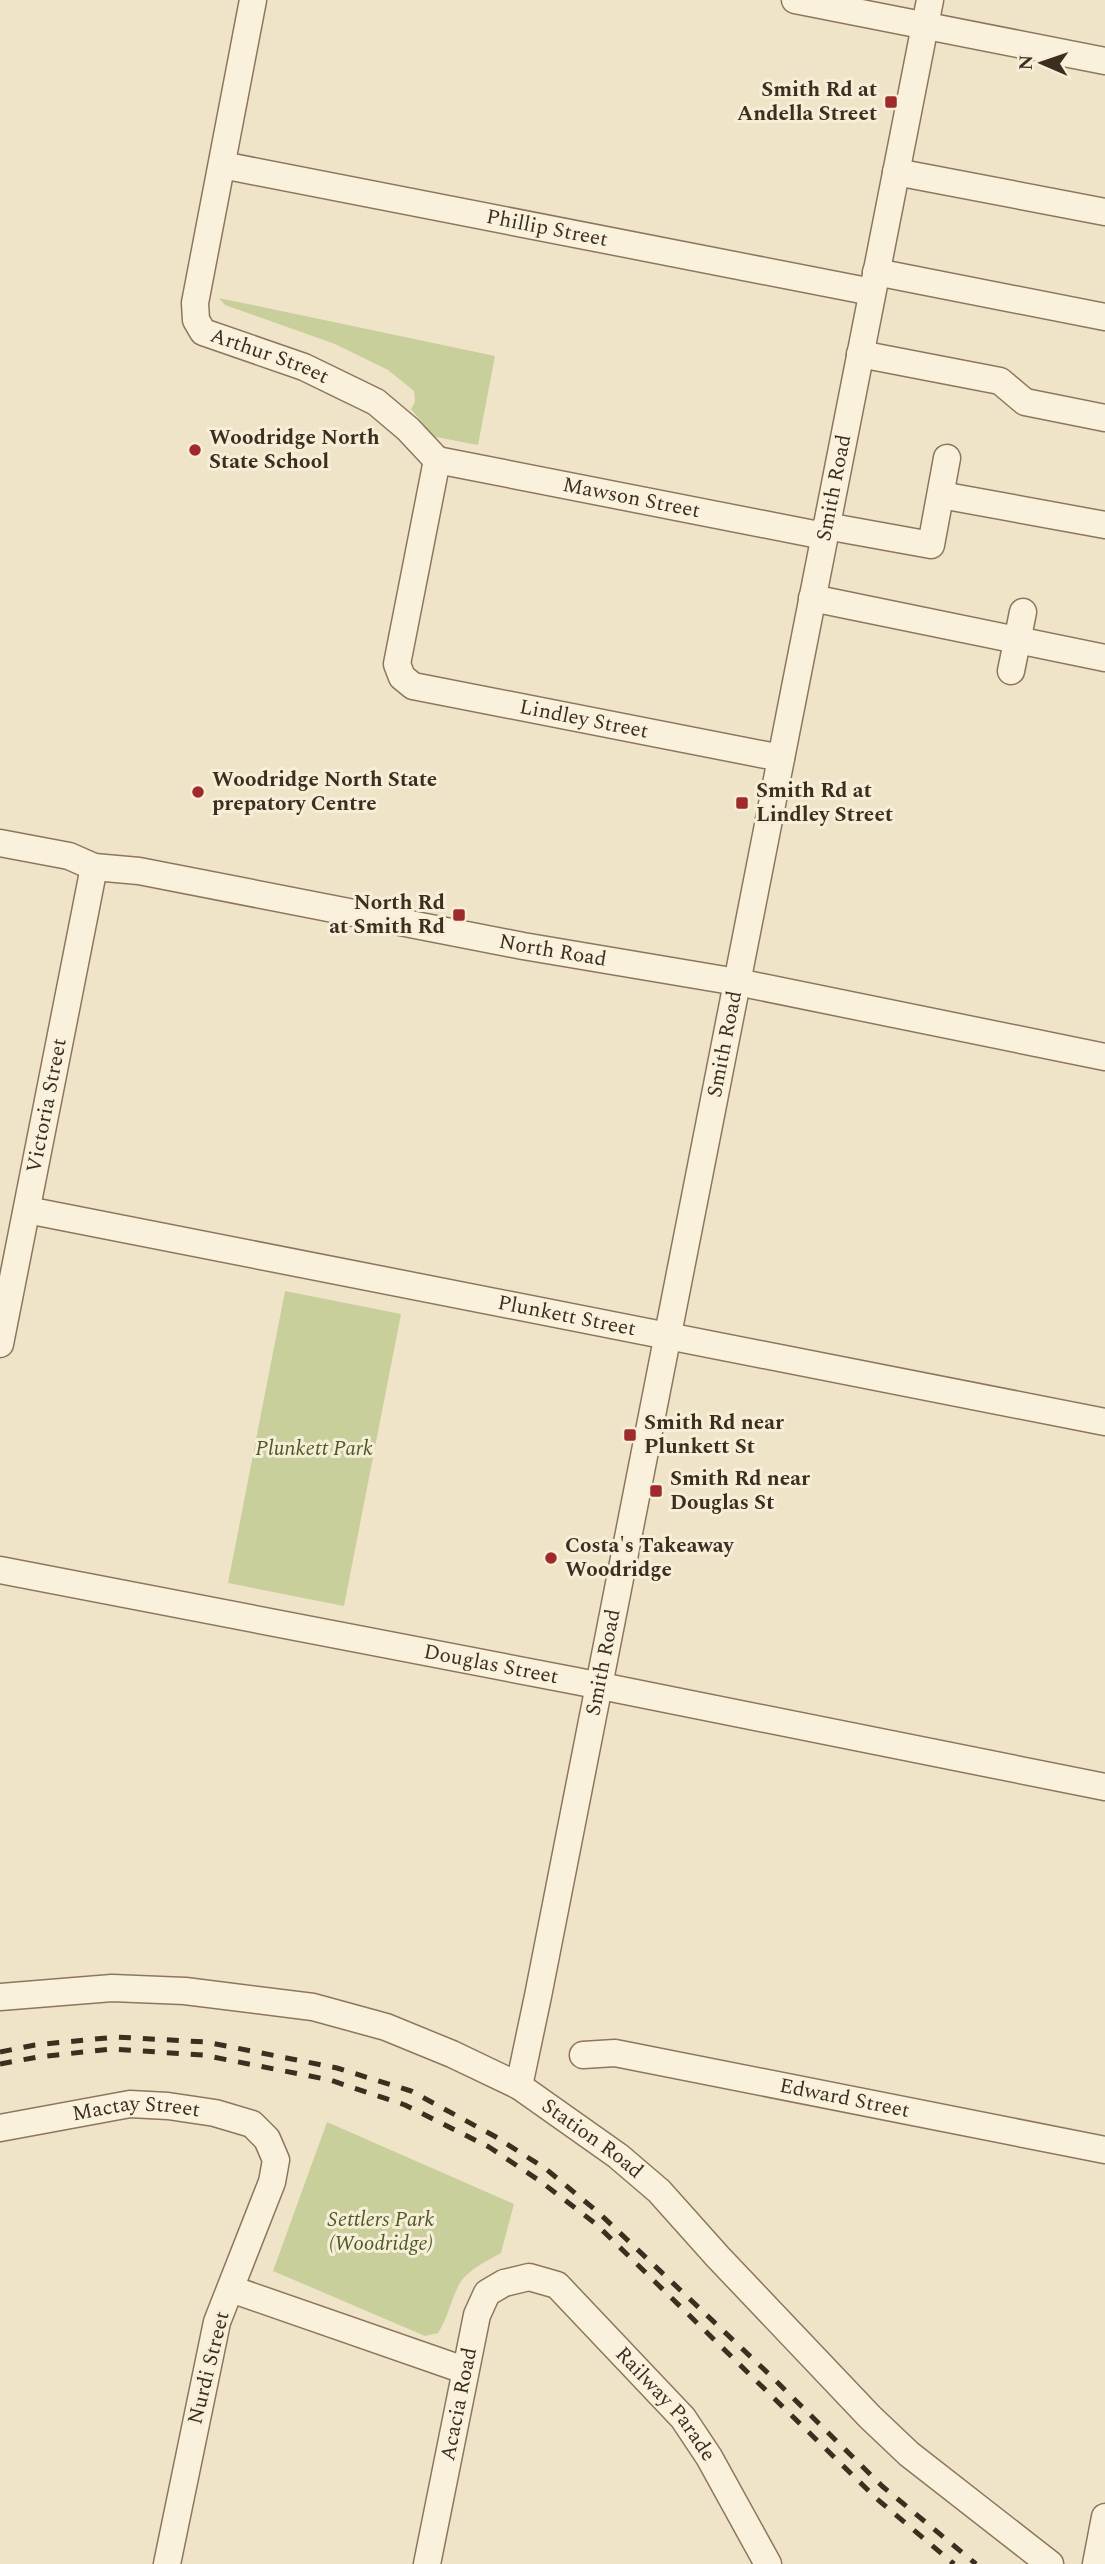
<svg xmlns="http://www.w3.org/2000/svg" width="1105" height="2564" viewBox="0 0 1105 2564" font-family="Spectral,serif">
	<rect width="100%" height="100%" fill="#f0e4c8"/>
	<!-- green -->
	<path fill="#c9cf9b" d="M219,298l276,58 -17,89 -48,-9 -5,-10 -14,-17 4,-7 -1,-11 -26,-21 -53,-26 -110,-39z
		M285,1291l116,23 -57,292 -116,-23z
		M327,2122l187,82 -13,49c-14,8 -36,18 -43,34 -8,15 -10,31 -20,46l-13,3 -152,-65z"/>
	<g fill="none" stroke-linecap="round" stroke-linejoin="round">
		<defs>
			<g id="minor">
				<path id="s1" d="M253,0l-58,303 1,17 7,12 101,35 72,35 32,27 29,31"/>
				<path d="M795,0l310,61"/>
				<path id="s2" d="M222,165l650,127"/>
				<path d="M896,172l209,40"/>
				<path d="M876,272l229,45"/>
				<path d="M860,354l140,27 25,21 80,16"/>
				<path id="s3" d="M437,460l-40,204 5,13 11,9 368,72"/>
				<path id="s4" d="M437,460l387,76"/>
				<path d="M941,495l164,30"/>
				<path d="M826,526l105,19 16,-87"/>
				<path d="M812,598l293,60"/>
				<path d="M1011,671l12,-59"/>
				<path id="s5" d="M0,843l69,13 25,11 45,4 384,75 214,36 368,75"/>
				<path id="s6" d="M27,1210l1078,212"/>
				<path id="s7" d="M0,1344l94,-477"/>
				<path id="s8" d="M0,1570l576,111 529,106"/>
				<path id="s9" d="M0,1997l112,-9 73,3 128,16 73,20 66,27 67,32 99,70 41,35 59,66 152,160 39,37 141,110"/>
				<path id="s10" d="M583,2055l32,-2 490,97"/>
				<path id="s11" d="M519,2086l19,-90 392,-1996"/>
				<path id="s12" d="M0,2128l130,-24 38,2 47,7 37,11 15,15 9,21 -4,22 -55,140 -50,242"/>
				<path d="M231,2289l233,81"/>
				<path id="s13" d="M427,2564l50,-249 10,-22 17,-10 25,-6 28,8 126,133 26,39 59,107"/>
				<path d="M1096,2564l9,-47"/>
			</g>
		</defs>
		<!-- minor casing -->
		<use href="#minor" stroke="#8d765c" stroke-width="29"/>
		<!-- minor -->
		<use href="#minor" stroke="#faf1dc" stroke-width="26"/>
		<!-- rail -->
		<path stroke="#3d2e20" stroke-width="5" stroke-dasharray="12 12" stroke-linecap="butt" d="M0,2052l35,-7 81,-8 90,5 131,26 74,23 85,46 50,32 53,44 173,164 110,109 94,78
			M0,2064l38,-7 73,-8 92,6 127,25 75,25 84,42 51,34 56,43 281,275 77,65"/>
	</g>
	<!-- markers -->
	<g fill="#9e2a2b" stroke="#f7eed8" stroke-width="2.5">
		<rect x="884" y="95" width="14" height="14" rx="3.5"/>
		<circle cx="195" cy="450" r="7"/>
		<circle cx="198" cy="792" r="7"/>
		<rect x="735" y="796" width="14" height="14" rx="3.5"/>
		<rect x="452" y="908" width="14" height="14" rx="3.5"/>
		<rect x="623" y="1428" width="14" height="14" rx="3.5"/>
		<rect x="649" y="1484" width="14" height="14" rx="3.5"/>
		<circle cx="551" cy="1558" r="7"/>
	</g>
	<g text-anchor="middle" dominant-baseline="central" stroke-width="6" stroke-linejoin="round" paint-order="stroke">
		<!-- poi labels -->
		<g font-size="21" font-weight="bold" fill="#3d2e20" stroke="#f7eed8" text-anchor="start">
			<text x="877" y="90" text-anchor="end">Smith Rd at<tspan x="877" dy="24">Andella Street</tspan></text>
			<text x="209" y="438">Woodridge North<tspan x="209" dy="24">State School</tspan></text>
			<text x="212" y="780">Woodridge North State<tspan x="212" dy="24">prepatory Centre</tspan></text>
			<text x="756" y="791">Smith Rd at<tspan x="756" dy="24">Lindley Street</tspan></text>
			<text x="445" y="903" text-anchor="end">North Rd<tspan x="445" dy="24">at Smith Rd</tspan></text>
			<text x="644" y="1423">Smith Rd near<tspan x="644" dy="24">Plunkett St</tspan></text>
			<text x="670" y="1479">Smith Rd near<tspan x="670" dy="24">Douglas St</tspan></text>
			<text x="565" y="1546">Costa's Takeaway<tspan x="565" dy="24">Woodridge</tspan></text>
		</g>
		<!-- street labels -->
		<g font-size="21" fill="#3d2e20" stroke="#f7eed8">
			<text stroke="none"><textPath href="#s2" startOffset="331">Phillip Street</textPath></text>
			<text stroke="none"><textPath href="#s1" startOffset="410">Arthur Street</textPath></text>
			<text stroke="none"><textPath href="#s11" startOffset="1629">Smith Road</textPath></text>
			<text stroke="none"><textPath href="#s4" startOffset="198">Mawson Street</textPath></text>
			<text stroke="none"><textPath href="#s3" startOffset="410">Lindley Street</textPath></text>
			<text stroke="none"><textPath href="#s5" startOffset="564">North Road</textPath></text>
			<text stroke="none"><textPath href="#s11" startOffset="1062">Smith Road</textPath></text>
			<text stroke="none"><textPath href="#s7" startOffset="243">Victoria Street</textPath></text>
			<text stroke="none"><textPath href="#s6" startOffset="550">Plunkett Street</textPath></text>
			<text stroke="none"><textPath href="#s11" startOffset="432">Smith Road</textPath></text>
			<text stroke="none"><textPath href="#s8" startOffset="500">Douglas Street</textPath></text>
			<text stroke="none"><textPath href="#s10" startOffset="266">Edward Street</textPath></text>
			<text stroke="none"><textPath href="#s12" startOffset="138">Mactay Street</textPath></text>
			<text stroke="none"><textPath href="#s9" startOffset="626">Station Road</textPath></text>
			<text transform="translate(209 2368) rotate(-76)">Nurdi Street</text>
			<text stroke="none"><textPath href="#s13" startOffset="163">Acacia Road</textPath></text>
			<text stroke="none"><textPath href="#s13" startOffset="514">Railway Parade</textPath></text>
		</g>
		<!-- park labels -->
		<g font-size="21" font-style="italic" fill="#4d5a26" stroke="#f7eed8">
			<text x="314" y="1449">Plunkett Park</text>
			<text x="381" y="2220">Settlers Park<tspan x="381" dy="24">(Woodridge)</tspan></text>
		</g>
	</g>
	<!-- north arrow -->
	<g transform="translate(1042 63) rotate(272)" stroke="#f7eed8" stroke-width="5" paint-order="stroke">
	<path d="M0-5L12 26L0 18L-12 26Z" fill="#3d2e20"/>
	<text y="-10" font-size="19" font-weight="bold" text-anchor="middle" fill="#3d2e20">N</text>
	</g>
</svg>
